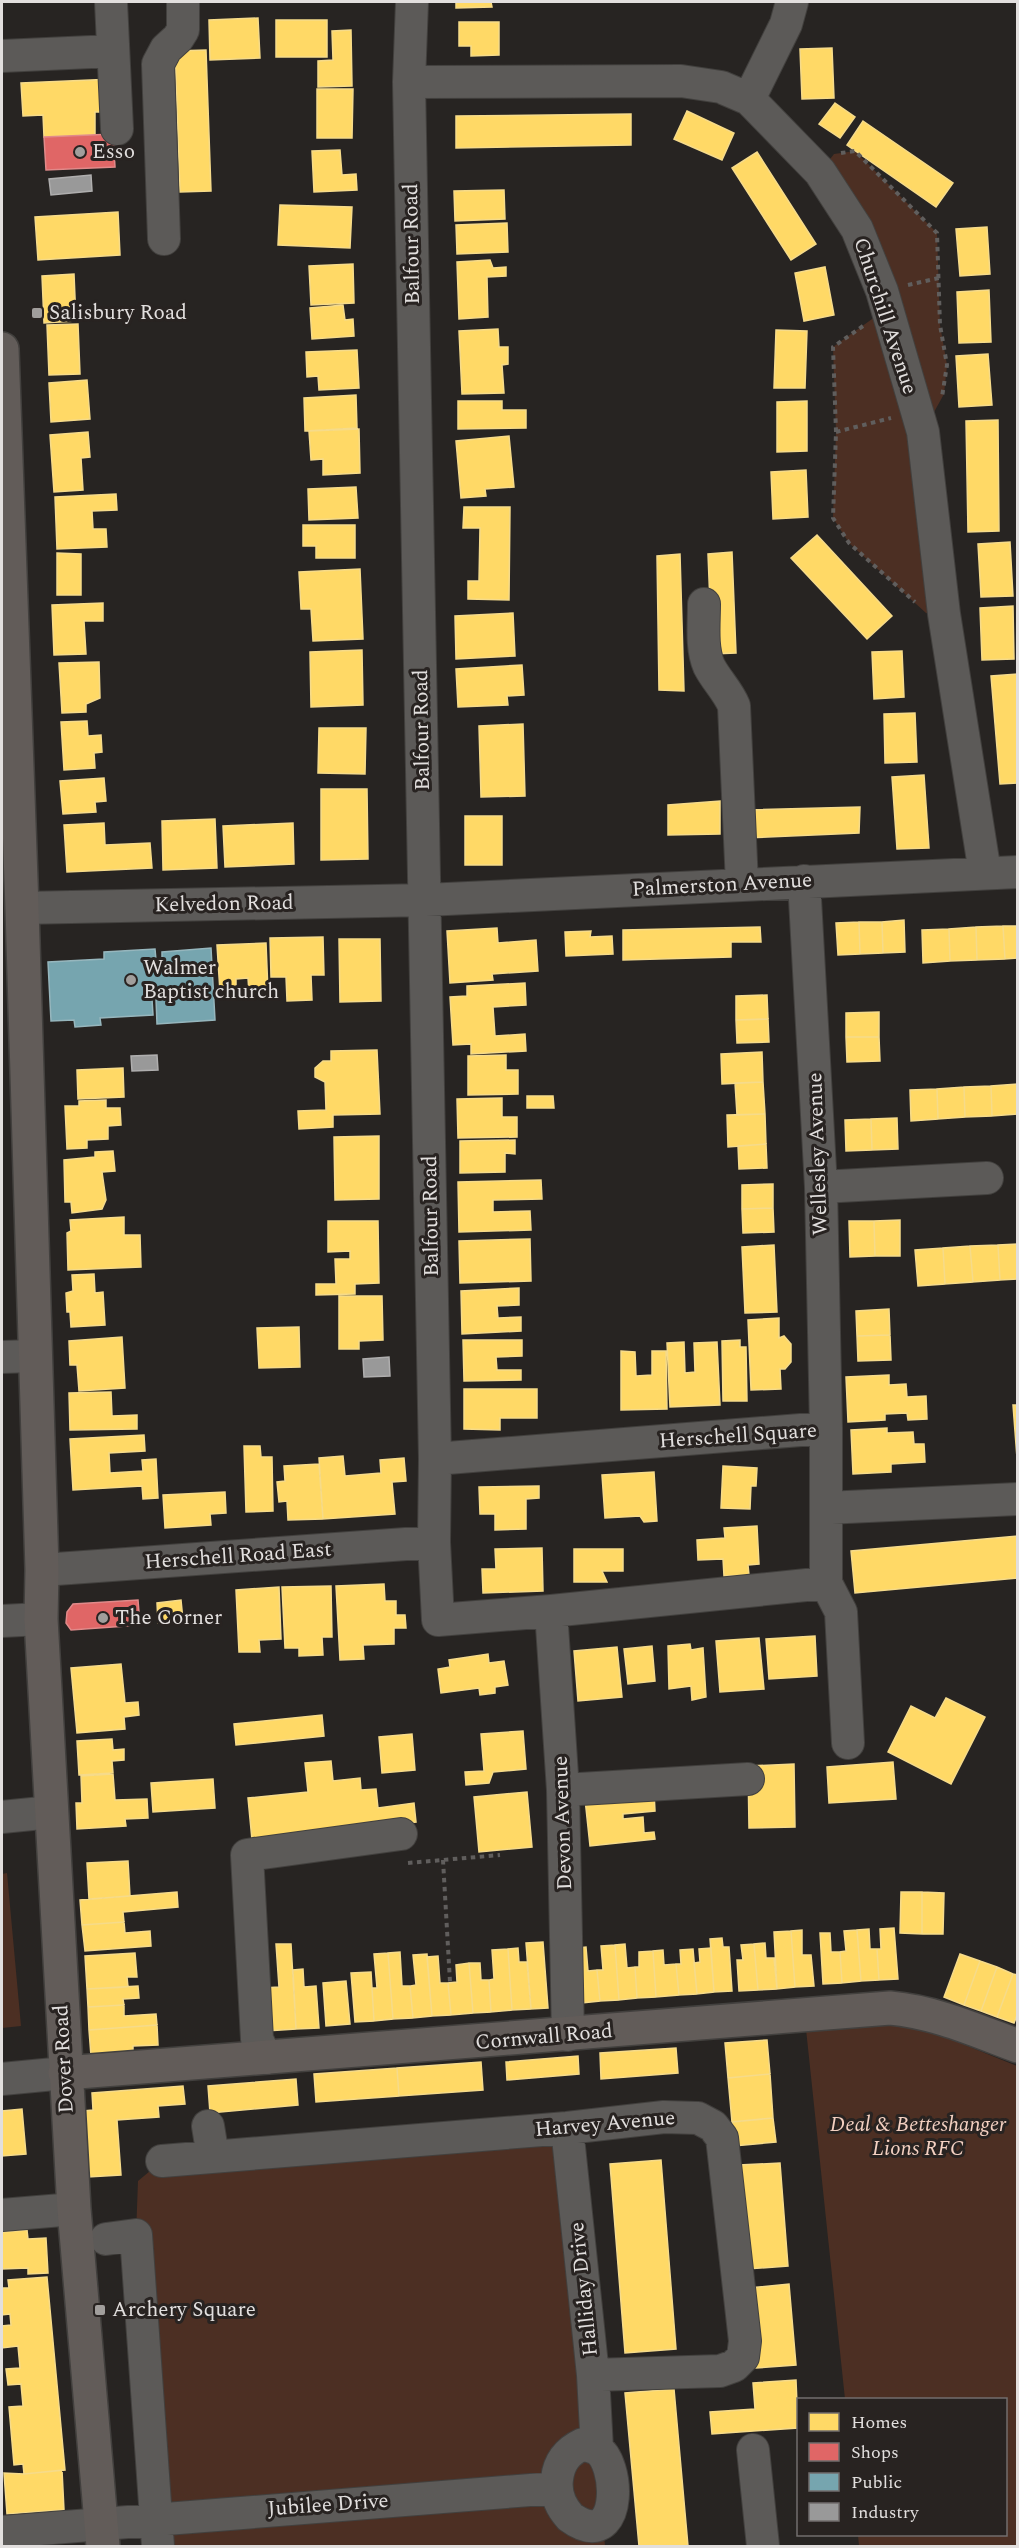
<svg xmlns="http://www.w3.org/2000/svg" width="1019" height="2548" viewBox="0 0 1019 2548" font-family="Spectral,serif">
	<rect width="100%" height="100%" fill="#272422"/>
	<!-- green -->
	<path fill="#4c2f23" d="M855,151l82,82 3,92 7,40 -3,29 -21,38 21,182 -18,-1 -77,-70 -16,-25 3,-86 -3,-85 53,-38 -66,-137 14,-18z
		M7,1873l14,153 -19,2v-154z
		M901,2019l116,47v480h-158l-1,-11 148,-1v-134l-161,-1 -39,-370z
		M567,2128l38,418h-447l-22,-311 2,-54 24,-20z"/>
	<!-- homes -->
	<path fill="#ffd966" stroke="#f6db8a" stroke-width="1.5" d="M456,2h35l1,5 -36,1z
		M258,18l2,40 -50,2 -1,-40z
		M276,20h51v37h-51z
		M459,22h40v33l-28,1v-10h-12z
		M351,30l1,56 -34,1v-26l15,-1 -1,-29z
		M832,48l2,50 -32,1 -2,-50z
		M206,50l5,141 -31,1 -5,-141z
		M113,79l2,33h-20v23l-51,2 -1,-22 -20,1 -2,-33z
		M317,89h36l-1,49h-35z
		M835,103l20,14 -15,21 -21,-14z
		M687,111l47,22 -12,27 -48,-21z
		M631,114v31l-175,3v-32z
		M863,121l90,62 -17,24 -89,-62z
		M340,150l2,25 14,-1 1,16 -43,2 -2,-41z
		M757,152l59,92 -25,16 -59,-92z
		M504,190l1,29 -50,2 -1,-30z
		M280,205l72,2 -2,41 -72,-3z
		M118,212l2,43 -82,5 -3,-43z
		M507,223l1,29 -51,2 -1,-29z
		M987,227l3,47 -30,2 -4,-47z
		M490,260l3,8 13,-1v9l-19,1 1,40 -29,2 -2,-57z
		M353,264l1,39 -43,2 -2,-39z
		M825,267l9,48 -30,6 -9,-48z
		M74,274l2,47 -32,2 -2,-47z
		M989,290l2,52 -32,1 -2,-51z
		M343,305l2,15 8,-1 1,17 -42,3 -2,-31z
		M78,324l2,50 -31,1 -2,-50z
		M498,329l1,18h9v17l-6,1 2,28 -42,1 -3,-63z
		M776,330l31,1 -2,57h-31z
		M357,350l2,38 -40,2 -1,-14 -11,1 -1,-25z
		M988,354l4,51 -33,2 -3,-51z
		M87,380l3,39 -39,3 -2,-39z
		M356,395l1,33 -52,3 -1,-33z
		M458,401h44v9h24v18l-68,1z
		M807,401v50l-30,1v-50z
		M998,420l1,111 -31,1 -2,-111z
		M359,429l1,44 -37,2v-16l-12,1 -2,-29z
		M88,432l2,25 -9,1 2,32 -29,2 -4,-57z
		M509,436l5,51 -29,2 1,7 -25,2 -5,-57z
		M806,470l2,47 -35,2 -2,-47z
		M356,487l2,31 -49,2 -1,-31z
		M116,494l1,16 -25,1 1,18h13l1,18 -50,2 -2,-52z
		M464,507h46l-1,93 -41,-1v-18h11l1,-53h-17z
		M303,525h52v33h-39v-12h-13z
		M817,535l75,81 -25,23 -76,-81z
		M1010,542l3,54 -32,1 -3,-53z
		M732,552l4,101 -24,1 -4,-100z
		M57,553l24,1v41h-24z
		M680,554l4,137 -25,-1 -2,-134z
		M360,569l3,70 -50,2 -2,-32h-10l-2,-37z
		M103,603v18h-19l2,33 -32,1 -2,-50z
		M1013,606l1,53 -32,1 -2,-52z
		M513,613l2,43 -59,3 -1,-43z
		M362,650l1,55 -52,2 -1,-55z
		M902,651l2,46 -30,2 -2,-47z
		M99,662l1,36 -14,6v8l-24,1 -3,-50z
		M522,665l2,30 -17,1 1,9 -50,2 -2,-38z
		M1018,674v109l-18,1 -9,-108z
		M915,713l2,49 -32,1 -1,-49z
		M87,721l1,15 13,-1 1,17 -8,1 1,15 -31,2 -3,-48z
		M523,724l2,72 -44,1 -2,-71z
		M319,728h47l-1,46 -47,-1z
		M924,775l5,73 -32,1 -5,-72z
		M104,778l2,23 -11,1 1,10 -33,2 -3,-33z
		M321,789h46l1,70 -47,1z
		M720,801v33l-52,1v-30z
		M860,807l-1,26 -115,5 2,-28z
		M465,816h37v49h-37z
		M215,819l2,49 -54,2 -1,-49z
		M104,823l1,22 45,-2 2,25 -85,4 -3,-47z
		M293,823l1,41 -69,3 -2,-41z
		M904,920l1,32 -22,1 -1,-31z
		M859,922l1,32 -22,1 -2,-32z
		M859,922h23l1,31 -23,1z
		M1003,926h15v32l-13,1z
		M1003,926l2,33 -28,1 -1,-33z
		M760,927l1,15h-30v15l-108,3v-30z
		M976,927l1,33 -27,1 -1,-32z
		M497,928l1,15 38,-3 2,31 -46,3 1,6 -43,3 -3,-52z
		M949,929l1,32 -27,2 -1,-33z
		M591,931l-1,6 22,-1 1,18 -47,2 -1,-24z
		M323,937l1,38h-13l1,25 -25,1 -1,-24h-15l-1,-39z
		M339,939h41l1,62 -41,1z
		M266,943l2,49 -19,1 -1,-15 -12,1v11l-16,2 -3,-47z
		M525,983l1,22 -33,2 2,29 30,-2 1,17 -55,3v-10l-18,1 -3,-48 17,-1v-10z
		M767,995l1,24 -32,1v-24z
		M879,1012v25h-33v-24z
		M768,1019l1,23 -32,1 -1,-23z
		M846,1037h33l1,24 -33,1z
		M377,1050l3,64 -47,1v12l-34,2 -1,-18 28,-1 -1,-28 -10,-5v-9l8,-7h8v-10z
		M762,1052l1,30 -41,2 -1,-30z
		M506,1055v15h12v24l-50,1v-39z
		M123,1068l1,29 -46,2 -1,-29z
		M763,1082l2,32 -28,1 -2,-32z
		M1018,1084v30l-26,2 -1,-30z
		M991,1086l1,30 -27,1 -1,-30z
		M964,1087l1,30 -27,2 -1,-30z
		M937,1089l1,30 -27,2 -1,-31z
		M527,1096h26l1,12h-27z
		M502,1098v19h15v20l-59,1 -1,-39z
		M106,1100v8h14l1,17 -13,1v13l-21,1v8l-20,1 -2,-43h14v-5z
		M765,1114l1,30 -38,3 -1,-32z
		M897,1118l1,31 -26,1 -1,-31z
		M871,1119l1,31 -26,1 -1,-31z
		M379,1136v63l-44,1 -1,-63z
		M515,1140v14l-10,-1v19l-45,1v-32z
		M766,1144l1,24 -28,1 -1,-23z
		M113,1151l2,20 -13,1 4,28 -4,9 -30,4 -1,-11h-6l-1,-42 31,-3v-5z
		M541,1180l1,19 -49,1v12l37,-1 1,19 -72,2 -1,-50z
		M773,1184v24l-31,1v-24z
		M773,1208l1,24 -31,1 -1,-24z
		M124,1217v18h16l1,32 -73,3 -1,-37 4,-2 -1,-11z
		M900,1220v36h-25l-1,-35z
		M328,1221h50l1,62 -24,1v10l-39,1v-11h20l-1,-25h15v-8l-22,1z
		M849,1221h25l1,35 -25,1z
		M530,1239l1,42 -71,2 -1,-42z
		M1018,1244v35l-18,1 -2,-35z
		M774,1245l3,67 -32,1 -3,-66z
		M998,1245l2,35 -27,2 -3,-36z
		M970,1246l3,36 -28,2 -2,-36z
		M943,1248l2,36 -27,2 -3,-36z
		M94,1274l1,19 8,-1 2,33 -34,2 -1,-15h-3l-1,-19 7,-2 -1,-16z
		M519,1288v17l-22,1 1,12 23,-1v14l-59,3 -1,-43z
		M339,1296h43l1,44 -24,1v8h-20z
		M889,1309l1,26 -33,1 -1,-25z
		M779,1318v20l5,-2 7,8v18l-6,7h-5l1,20 -30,1 -3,-70z
		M299,1327l1,40 -41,1 -2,-40z
		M890,1335l1,25 -33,1 -1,-25z
		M122,1337l3,51 -46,3 -2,-26h-7l-1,-24z
		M463,1340h59v16l-26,1 1,13h24v10l-57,1z
		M740,1340v7h6l1,54h-24l-1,-60z
		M684,1342l1,31 10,-1 -1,-29 23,-1 3,63 -50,2 -3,-64z
		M621,1351l14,1 1,24 16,-1v-24h14l1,58 -46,1z
		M889,1375v10l17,-1 1,13 19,-1 1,23 -19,1 -1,-7 -22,1v6l-37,2 -2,-45z
		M464,1389h73v29h-37v12l-36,-1z
		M111,1392l1,24 25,-1v14l-67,1 -1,-37z
		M1013,1405h5v53h-1z
		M887,1428v5l26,-1 1,12h10l1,18 -34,2v8l-38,2 -2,-44z
		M144,1435l1,16 -36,2 1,20 33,-2 -1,-11 14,-1 2,39 -15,1 -1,-13 -69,4 -3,-51z
		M244,1446h16l1,11h11l1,54 -27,1z
		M343,1456l2,20 36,-3 -1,-13 24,-2 2,23 -14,1 3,32 -72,5 -4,-61z
		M319,1464l4,55 -35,1 -1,-19 -8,1 -2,-20 8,-1 -1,-15z
		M723,1466l34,2 -1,18h-5l-1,23 -29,-1z
		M654,1472l3,49 -13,1 -4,-6 -35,2 -3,-43z
		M539,1486v12l-13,1v30l-31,1v-16h-15l-1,-27z
		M225,1492l1,21 -16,1 1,11 -46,3 -2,-33z
		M757,1526l2,38 -11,1 1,10 -25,1 -1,-17 -25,1 -1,-20 28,-2 -1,-10z
		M1018,1536v42l-163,15 -4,-42z
		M542,1548l1,43 -60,2 -1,-24h14l-1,-20z
		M574,1549h49v22h-21l5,11h-33z
		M384,1584l1,17h11v14h9l1,13h-12v16l-31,1 1,14 -24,1 -4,-74z
		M331,1586l1,51h-10l1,18 -24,1v-8h-14l-3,-61z
		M279,1587l2,52 -22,1 1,12h-21l-3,-62z
		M181,1600l2,20 -25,3 -1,-20z
		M815,1636l2,40 -48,3 -3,-40z
		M759,1638l5,51 -44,3 -4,-51z
		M690,1644l1,6 12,-2 3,49 -14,3 -1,-14 -22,3 -1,-43z
		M652,1646l3,35 -27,3 -4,-35z
		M617,1647l5,50 -44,4 -4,-50z
		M488,1654l1,9 15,-2 4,24 -13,2v6l-15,2 -1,-7 -38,5 -3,-24 12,-2 -1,-7z
		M121,1664l4,39 13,-1 1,13 -15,2 1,12 -48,4 -6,-65z
		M946,1698l39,19 -34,67 -63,-32 23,-46 24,12z
		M322,1715l2,21 -88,9 -2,-21z
		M523,1731l3,38 -33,3 -4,11 -23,2 -1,-13 19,-1 -3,-37z
		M412,1734l3,36 -33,3 -3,-36z
		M112,1739l1,11 11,-1v11l-12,1 1,12 -34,2 -2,-34z
		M331,1761l2,20 27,-3 1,12 15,-1 2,19 36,-5 2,19 -164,18 -4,-42 60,-6 -3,-29z
		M893,1762l3,37 -67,4 -2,-36z
		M794,1764l1,63 -46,1 -1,-62z
		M113,1774l2,26 32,-1 1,19 -23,1 1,7 -49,3 -1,-26h6l-1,-27z
		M213,1779l2,29 -62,4 -2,-29z
		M527,1792l5,55 -53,5 -5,-55z
		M654,1792l1,19 -32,3v5l20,-2 1,16 10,-1 1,7 -65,7 -5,-47z
		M128,1861l2,35 -41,3 -2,-36z
		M177,1892l1,15 -55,5 1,10 -42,3 -2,-25z
		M901,1892h21v42l-22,-1z
		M922,1892l22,1 -1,41h-21z
		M124,1922l1,11 25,-2 1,15 -66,5 -3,-26z
		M894,1928l4,51 -19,1 -2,-31h4l-1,-20z
		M869,1929l1,20h7l2,31 -18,1 -4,-51z
		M802,1930v25h9l3,31 -19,1 -4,-56z
		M857,1930l4,51 -19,2 -2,-31 6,-1 -2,-20z
		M791,1931l4,56 -18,2 -3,-57z
		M820,1933h10l1,19h9l2,31 -19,1z
		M722,1938l1,9h6l3,44 -18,1 -4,-53z
		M543,1942l5,66 -17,1 -5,-66z
		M765,1943l1,15h8l3,31 -19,1 -4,-46z
		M276,1944h15l5,85 -30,2 -3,-43 16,-1z
		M625,1944l2,24 8,-1 2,31 -18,2 -4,-55z
		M754,1944l4,46 -19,1 -2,-31h6l-2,-15z
		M615,1945l4,55 -19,1 -3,-31h6l-2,-24z
		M586,1947l2,24 9,-1 3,31 -18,2 -4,-55z
		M518,1948l1,14h8l4,47 -19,1 -4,-61z
		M711,1948l3,44 -17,2 -3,-31 6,-1 -1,-13z
		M508,1949l4,61 -21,2 -2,-32 5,-1 -2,-29z
		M693,1949l4,45 -18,1 -3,-31h5l-1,-14z
		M663,1950l1,15 12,-1 3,31 -23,2 -3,-46z
		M653,1951l3,46 -19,1 -2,-31h4v-15z
		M400,1952l2,34h8l3,32 -20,1 -5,-66z
		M135,1953l2,24h-10l1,10 -41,2 -2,-33z
		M388,1953l5,66 -19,2 -2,-33h5l-3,-34z
		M427,1954l5,62 -19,2 -3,-32 6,-1 -3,-30z
		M960,1954l20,7 -16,44 -20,-8z
		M438,1956l2,27h8l3,32 -19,1 -5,-59z
		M980,1961l17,6 -16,44 -17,-6z
		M469,1963l4,50 -22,2 -3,-32 9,-1 -1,-17z
		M469,1963h11l1,17h8l2,32 -18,1z
		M997,1967l16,7 -16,43 -16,-6z
		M303,1969l1,18 12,-1 3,42 -23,1 -3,-59z
		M371,1972l3,49 -19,1 -4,-49z
		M1013,1974l5,1v38l-4,10 -17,-6z
		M346,1981l4,43 -24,2 -3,-43z
		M138,1986l1,12 -16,1 1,6 -36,2 -1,-18z
		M124,2005v11l32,-2 1,11 -68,5 -1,-23z
		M157,2025l1,20 -25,1v7l-42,3 -2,-26z
		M767,2040l3,34 -42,4 -3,-35z
		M676,2048l2,25 -77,6 -1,-26z
		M578,2056l1,18 -72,6 -1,-18z
		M481,2062l2,28 -84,6 -2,-28z
		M397,2068l2,28 -83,6 -2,-28z
		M770,2074l3,44 -41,4 -4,-44z
		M296,2079l2,26 -88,8 -2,-27z
		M183,2086l2,18 -27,2 1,11 -42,3 4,55 -33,2 -5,-66 10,-1 -1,-17z
		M22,2109l4,45 -24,2v-45z
		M773,2118l3,24 -42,4 -2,-24z
		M661,2160l15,189 -51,4 -15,-189z
		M780,2163l8,103 -41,3 -8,-104z
		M27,2230l1,9 18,-1 2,35 -20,1v-6l-26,1v-37z
		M47,2277l18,193 -41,4 -1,-10 -9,1 -5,-58 14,-1 -2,-22 -13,1 -2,-16 14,-1 -2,-22 -16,2v-22l9,-1 -1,-11 -8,1v-27h7l-1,-8z
		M789,2284l7,81 -40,3 -7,-80z
		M796,2380l2,48 -86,6 -2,-22 45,-3 -2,-26z
		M674,2389l14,157h-49l-14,-153z
		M62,2470l2,40 -57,4 -3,-41 20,1z"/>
	<!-- shops -->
	<path fill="#e06666" stroke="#e18a8a" stroke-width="1.5" d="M113,134l2,33 -69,3 -2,-33z
		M138,1600l2,25 -69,5 -5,-7 1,-11 6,-8z"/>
	<!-- public -->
	<path fill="#76a5af" stroke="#96b6bd" stroke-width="1.5" d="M211,948l4,72 -58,4 -1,-25h-4l1,16 -53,3 1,7 -26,2 -1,-7 -23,1 -3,-59 56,-3v-7l51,-3 1,11h6v-8z"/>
	<!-- industry -->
	<path fill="#999" stroke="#afaeae" stroke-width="1.5" d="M91,175l1,16 -41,4 -2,-16z
		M157,1055l1,15 -26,1 -1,-15z
		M389,1357l1,19 -26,1 -1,-18z"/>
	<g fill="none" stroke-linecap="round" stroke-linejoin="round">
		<defs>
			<path id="minor" d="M111,2l6,127
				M412,2l-3,80 26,1377 -1,83 4,78 113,-9 275,-28
				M2,56l111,-5
				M409,82l272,-1 40,6 28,12 71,73 37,57 25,62 41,141 21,182 41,259
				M749,99l37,-75 6,-22
				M164,239l-6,-175 8,-15 12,-11 5,-8v-28
				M704,604c0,19 -3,44 5,62 7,14 19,25 25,40l8,178
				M804,881l17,306 5,241v155l15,29 7,131
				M22,908l404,-8 592,-28
				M821,1187l166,-9
				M2,1357l32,-1
				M435,1459l391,-31
				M826,1508l192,-9
				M42,1570l392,-28
				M551,1611l12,179 5,245
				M2,1621l39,-2
				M563,1790l185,-11
				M2,1817l50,-5
				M266,2058l-9,-19 -10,-184 154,-21
				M2,2079l63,-6
				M208,2126l5,31
				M567,2128l26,247 4,74
				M162,2161l405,-33 97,-11 34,1 15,8 9,12 23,203 -2,16 -9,9 -14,5 -127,4
				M2,2215l72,-6
				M106,2239l30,-4 22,311
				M583,2444c4,2 10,3 14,5 22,14 25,91 -15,75 -5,-2 -8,-4 -12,-7 -10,-11 -15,-23 -13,-38 2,-18 11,-28 26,-35z
				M753,2450l10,96
				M2,2532l554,-44"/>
			<path id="major" d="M2,349l20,559 20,662 -1,49 33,590 29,337
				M65,2073l825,-65c45,4 85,22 128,38"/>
		</defs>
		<!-- minor casing -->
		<use href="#minor" stroke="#42403e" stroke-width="34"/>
		<!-- major casing -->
		<use href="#major" stroke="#42403e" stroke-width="36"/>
		<!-- path -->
		<path stroke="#605e5d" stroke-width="4" stroke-dasharray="4.5 4.5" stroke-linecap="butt" d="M841,153l14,-2 82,82 3,92 7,40 -5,32
			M908,285l31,-7
			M863,326l-30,21 3,85 -3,86 16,25 66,59
			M836,432l55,-14
			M443,1860l7,122
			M408,1863l92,-8"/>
		<!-- minor -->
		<use href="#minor" stroke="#5c5a58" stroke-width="32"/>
		<!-- major -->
		<use href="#major" stroke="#625c59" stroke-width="33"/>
	</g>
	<!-- markers -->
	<g fill="#a19e9c" stroke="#282321" stroke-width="2">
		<circle cx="80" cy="152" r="6"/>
		<rect x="31" y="307" width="12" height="12" rx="3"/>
		<circle cx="131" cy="980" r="6"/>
		<circle cx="103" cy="1618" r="6"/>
		<rect x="94" y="2304" width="12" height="12" rx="3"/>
	</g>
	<g text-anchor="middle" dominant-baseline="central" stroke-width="6" stroke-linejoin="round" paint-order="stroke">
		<!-- poi labels -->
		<g font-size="21" fill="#e2dfde" stroke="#282321" text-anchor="start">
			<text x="92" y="152">Esso</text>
			<text x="49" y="313">Salisbury Road</text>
			<text x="143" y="968">Walmer<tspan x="143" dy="24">Baptist church</tspan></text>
			<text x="115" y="1618">The Corner</text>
			<text x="112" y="2310">Archery Square</text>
		</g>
		<!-- street labels -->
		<g font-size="21" fill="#e2dfde" stroke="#282321">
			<text transform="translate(412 244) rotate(-91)">Balfour Road</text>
			<text transform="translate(885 316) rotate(72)">Churchill Avenue</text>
			<text transform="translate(422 730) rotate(-91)">Balfour Road</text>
			<text transform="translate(722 885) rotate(-3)">Palmerston Avenue</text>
			<text transform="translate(224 904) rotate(-1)">Kelvedon Road</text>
			<text transform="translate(818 1154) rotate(-92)">Wellesley Avenue</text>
			<text transform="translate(431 1216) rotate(-91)">Balfour Road</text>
			<text transform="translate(738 1436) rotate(-4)">Herschell Square</text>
			<text transform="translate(238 1556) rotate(-4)">Herschell Road East</text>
			<text transform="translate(563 1823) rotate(-92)">Devon Avenue</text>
			<text transform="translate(544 2037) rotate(-5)">Cornwall Road</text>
			<text transform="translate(64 2059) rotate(-93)">Dover Road</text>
			<text transform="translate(605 2124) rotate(-5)">Harvey Avenue</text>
			<text transform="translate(584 2289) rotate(-96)">Halliday Drive</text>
			<text transform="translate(328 2505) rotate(-4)">Jubilee Drive</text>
		</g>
		<!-- park labels -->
		<g font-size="21" font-style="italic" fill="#f4d1c2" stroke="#282321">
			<text x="918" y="2125">Deal &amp; Betteshanger<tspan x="918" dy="24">Lions RFC</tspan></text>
		</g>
	</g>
	<!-- border -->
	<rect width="1019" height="2548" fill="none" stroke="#e2dfde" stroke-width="6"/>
	<!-- legend -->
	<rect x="797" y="2398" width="210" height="138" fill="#282321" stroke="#726e6d" stroke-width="1.5"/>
	<rect x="809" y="2413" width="30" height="18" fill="#ffd966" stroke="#726e6d" stroke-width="1.5"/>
	<text x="851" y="2428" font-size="18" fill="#e2dfde">Homes</text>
	<rect x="809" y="2443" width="30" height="18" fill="#e06666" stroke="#726e6d" stroke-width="1.5"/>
	<text x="851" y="2458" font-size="18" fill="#e2dfde">Shops</text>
	<rect x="809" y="2473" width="30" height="18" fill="#76a5af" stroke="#726e6d" stroke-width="1.5"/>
	<text x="851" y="2488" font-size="18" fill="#e2dfde">Public</text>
	<rect x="809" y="2503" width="30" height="18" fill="#999999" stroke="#726e6d" stroke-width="1.5"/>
	<text x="851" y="2518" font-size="18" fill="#e2dfde">Industry</text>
</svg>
